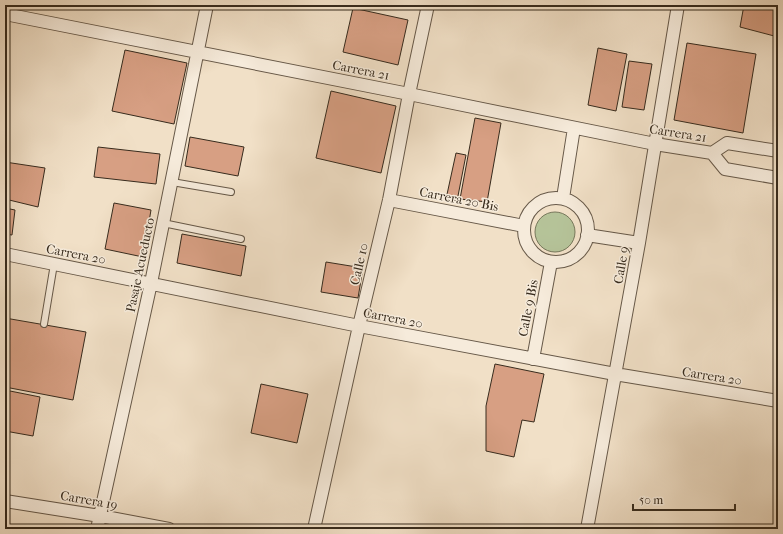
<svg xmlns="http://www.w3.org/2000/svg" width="783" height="534" viewBox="0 0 783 534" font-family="'IM FELL French Canon',serif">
	<rect width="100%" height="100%" fill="#f1e0c7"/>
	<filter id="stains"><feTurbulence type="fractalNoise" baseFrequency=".005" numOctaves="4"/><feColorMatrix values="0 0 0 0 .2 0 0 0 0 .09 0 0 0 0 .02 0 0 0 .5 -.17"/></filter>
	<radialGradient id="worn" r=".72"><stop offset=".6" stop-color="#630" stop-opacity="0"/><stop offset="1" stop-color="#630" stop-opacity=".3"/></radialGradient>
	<!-- green -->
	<path fill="#b5c399" stroke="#76775b" d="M535 232a20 20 0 1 1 40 0a20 20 0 1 1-40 0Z"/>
	<!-- building -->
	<path fill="#d79f83" stroke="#372b1d" d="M744,5h34v32l-38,-10z
		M353,8l55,12 -10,45 -55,-13z
		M687,43l69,11 -13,79 -69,-13z
		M598,48l29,6 -11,57 -28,-6z
		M125,50l62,13 -13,61 -62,-13z
		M629,61l23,3 -8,46 -22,-3z
		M331,91l65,15 -15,67 -65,-15z
		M475,118l26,5 -14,79 -27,-3z
		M190,137l54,10 -6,29 -53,-10z
		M98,147l62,7 -4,30 -62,-7z
		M456,153l10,2 -9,46 -11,-2z
		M5,162l40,6 -7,39 -33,-8z
		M114,203l37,7 -8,47 -38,-8z
		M5,208l10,2 -3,25 -7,-1z
		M182,234l64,12 -5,30 -64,-13z
		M326,262l37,6 -5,30 -37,-6z
		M5,318l81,14 -13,68 -68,-13z
		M495,364l49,10 -10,48 -12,-2 -8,37 -28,-6v-45z
		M261,384l47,10 -11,49 -46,-10z
		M5,390l35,7 -7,39 -28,-5z"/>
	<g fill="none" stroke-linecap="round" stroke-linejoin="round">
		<defs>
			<path id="lane" d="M172,182l59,10
				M163,223l78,16
				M44,324l10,-60"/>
			<path id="street" d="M5,14l404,80 246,50 57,9 13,16 53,9
				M712,153l15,-10 51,8
				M563,198l11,-70
				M524 230a32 32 0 1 1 64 0a32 32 0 1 1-64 0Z
				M389,200l135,26
				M587,235l52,8
				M5,254l354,72 256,48 163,27
				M533,359l18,-97
				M5,501l95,15 69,13
				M97,529l54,-246 56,-278
				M314,529l45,-203 30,-126 20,-106 19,-89
				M587,529l52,-286 39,-238"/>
		</defs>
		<!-- lane casing -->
		<use href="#lane" stroke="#665848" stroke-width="8"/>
		<!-- street casing -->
		<use href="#street" stroke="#665848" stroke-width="14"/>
		<!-- lane -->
		<use href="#lane" stroke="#f6ebdb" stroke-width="6"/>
		<!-- street -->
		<use href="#street" stroke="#f6ebdb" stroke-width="12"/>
	</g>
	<g text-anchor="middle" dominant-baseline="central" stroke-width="3" stroke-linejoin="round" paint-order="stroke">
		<!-- street labels -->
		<g font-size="13" fill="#372b1d" stroke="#f6ebdb">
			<text transform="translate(361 70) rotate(11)">Carrera 21</text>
			<text transform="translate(678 133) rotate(9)">Carrera 21</text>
			<text transform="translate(459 199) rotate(11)">Carrera 20 Bis</text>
			<text transform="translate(76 254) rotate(11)">Carrera 20</text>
			<text transform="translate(359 264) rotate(-77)">Calle 10</text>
			<text transform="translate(140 265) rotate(-78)">Pasaje Acueducto</text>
			<text transform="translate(621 265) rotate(-80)">Calle 9</text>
			<text transform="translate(528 308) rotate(-79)">Calle 9 Bis</text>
			<text transform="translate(393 318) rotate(11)">Carrera 20</text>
			<text transform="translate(712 376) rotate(9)">Carrera 20</text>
			<text transform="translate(89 500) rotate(10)">Carrera 19</text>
		</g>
	</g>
	<!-- margin -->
	<rect width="783" height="534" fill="none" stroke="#f1e0c7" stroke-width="20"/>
	<rect x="6" y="6" width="771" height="522" fill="none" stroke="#372b1d" stroke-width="2"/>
	<rect x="10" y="10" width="763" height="514" fill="none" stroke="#372b1d"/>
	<!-- scale -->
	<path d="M633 504v6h102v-6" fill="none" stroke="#372b1d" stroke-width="2"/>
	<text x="639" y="504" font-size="12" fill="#372b1d" stroke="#f6ebdb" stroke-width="3" paint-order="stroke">50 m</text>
	<rect width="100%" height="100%" filter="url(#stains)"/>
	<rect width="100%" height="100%" fill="url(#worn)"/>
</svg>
